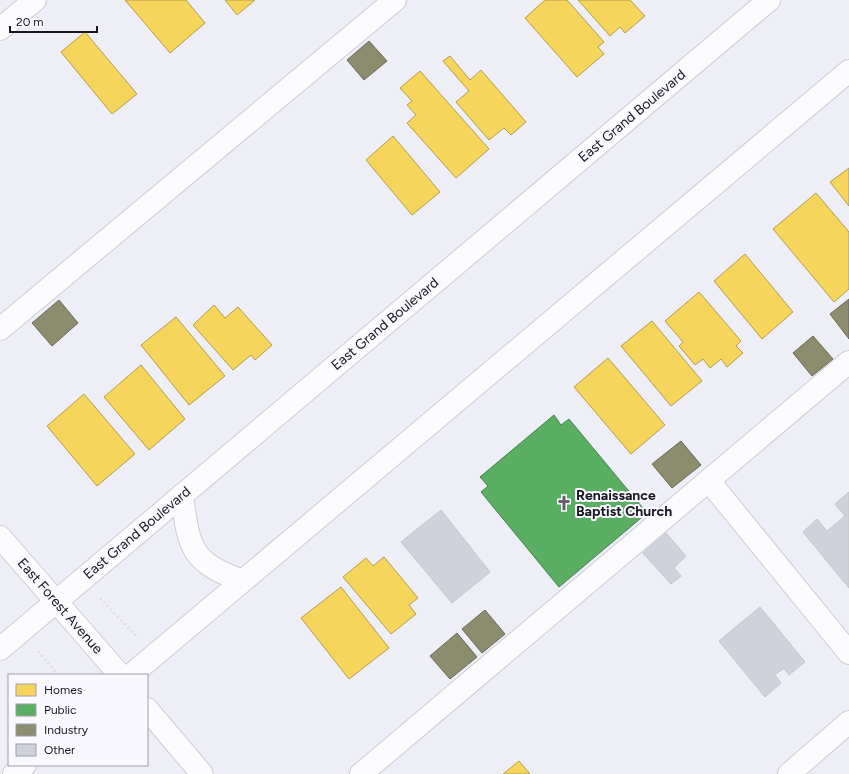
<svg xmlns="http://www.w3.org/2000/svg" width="849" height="774" viewBox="0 0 849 774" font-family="Figtree,sans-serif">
	<rect width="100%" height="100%" fill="#eeeef7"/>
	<!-- homes -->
	<path fill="#f6d55c" stroke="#b39c4a" d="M125,0h61l19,23 -35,30z
		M225,0h30l-18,15z
		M545,0h22l37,42 -6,5 6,7 -27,23 -52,-59z
		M578,0h52l15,16 -20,17 -5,-6 -10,9z
		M85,32l52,62 -25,20 -51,-62z
		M450,56l20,24 11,-10 45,52 -15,13 -7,-7 -15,12 -33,-38 13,-11 -26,-30z
		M420,71l69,78 -33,29 -49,-55 9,-8 -9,-10 5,-4 -12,-13z
		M393,136l47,56 -28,23 -46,-55z
		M849,168v38l-19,-24z
		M816,193l33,39v57l-15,13 -61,-73z
		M745,254l48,58 -31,27 -48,-58z
		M699,292l42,49 -5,5 7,7 -16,14 -6,-8 -11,9 -7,-9 -8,6 -16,-19 4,-4 -18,-21z
		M214,305l11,13 13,-11 34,38 -17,15 -4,-5 -18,15 -40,-45z
		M176,317l49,59 -36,29 -48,-60z
		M652,321l50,60 -31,25 -50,-60z
		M608,358l57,67 -34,29 -57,-67z
		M141,365l44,54 -36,31 -45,-53z
		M84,394l51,60 -38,32 -50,-60z
		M384,557l34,41 -9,7 7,9 -25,20 -48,-57 23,-19 7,8z
		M341,587l48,61 -40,31 -48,-61z
		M519,761l11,13h-27z"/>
	<!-- public -->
	<path fill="#5aae61" stroke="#46814e" d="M554,415l7,10 8,-6 78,94 -88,74 -78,-95 7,-6 -8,-9z"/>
	<!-- industry -->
	<path fill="#8c8c6e" stroke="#696957" d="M369,41l18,20 -23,19 -17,-20z
		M849,299v40l-19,-25z
		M59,300l19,23 -26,23 -20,-23z
		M813,336l20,23 -21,17 -19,-23z
		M681,441l20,24 -29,23 -20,-24z
		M485,610l20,24 -23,19 -20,-24z
		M457,633l20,24 -27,22 -20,-23z"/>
	<!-- building -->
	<path fill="#cfd2db" stroke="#c2c5ce" d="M849,492v96l-46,-56 14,-13 10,12 18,-15 -10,-12z
		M441,510l49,62 -38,31 -51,-61z
		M666,533l20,23 -12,12 7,8 -10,8 -28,-31z
		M760,607l45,55 -16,13 -5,-7 -9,7 6,8 -16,14 -46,-56z"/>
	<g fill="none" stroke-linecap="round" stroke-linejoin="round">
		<defs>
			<path id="minor" d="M0,29l35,-29
				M0,329l395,-329
				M709,481l140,172
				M361,774l488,-412
				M789,774l60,-52"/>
			<path id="major" d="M182,495c7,53 8,67 61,86
				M0,537l120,138
				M0,649l769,-649
				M131,675l718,-604
				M147,709l55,65
				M14,774l11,-9"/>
		</defs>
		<!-- minor casing -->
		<use href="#minor" stroke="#cbcbd5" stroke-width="24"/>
		<!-- major casing -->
		<use href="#major" stroke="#cbcbd5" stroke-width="24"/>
		<!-- path -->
		<path stroke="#dcdcde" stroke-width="2.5" stroke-dasharray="2 3" stroke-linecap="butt" d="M100,598l36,38
			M38,651l20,24"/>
		<!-- minor -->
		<use href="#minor" stroke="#fcfcfe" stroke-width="22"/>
		<!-- major -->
		<use href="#major" stroke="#fcfcfe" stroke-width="22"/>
	</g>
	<!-- icons -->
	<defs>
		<symbol id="church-bare" viewBox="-9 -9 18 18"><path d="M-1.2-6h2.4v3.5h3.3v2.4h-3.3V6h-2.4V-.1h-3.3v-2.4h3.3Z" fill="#63626c" stroke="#f8f8fe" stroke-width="2.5" paint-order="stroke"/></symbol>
	</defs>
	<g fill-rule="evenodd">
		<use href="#church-bare" x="553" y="492" width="22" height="22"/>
	</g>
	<g text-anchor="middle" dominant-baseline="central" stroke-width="4" stroke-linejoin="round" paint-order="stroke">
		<!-- street labels -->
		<g font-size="14" fill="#181721" stroke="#f8f8fe">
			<text transform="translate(632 116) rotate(-40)">East Grand Boulevard</text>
			<text transform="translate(385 324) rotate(-40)">East Grand Boulevard</text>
			<text transform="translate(137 533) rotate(-40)">East Grand Boulevard</text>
			<text transform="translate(60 606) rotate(49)">East Forest Avenue</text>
		</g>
		<!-- poi labels -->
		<g font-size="14" font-weight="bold" fill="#181721" stroke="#f8f8fe" text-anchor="start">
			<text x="576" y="495">Renaissance<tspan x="576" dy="16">Baptist Church</tspan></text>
		</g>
	</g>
	<!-- legend -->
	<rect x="8" y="674" width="140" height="92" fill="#f8f8fe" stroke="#9e9ea6"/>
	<rect x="16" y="684" width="20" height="12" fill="#f6d55c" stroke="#9e9ea6"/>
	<text x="44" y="694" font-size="12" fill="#181721">Homes</text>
	<rect x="16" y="704" width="20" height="12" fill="#5aae61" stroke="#9e9ea6"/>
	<text x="44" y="714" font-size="12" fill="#181721">Public</text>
	<rect x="16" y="724" width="20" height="12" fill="#8c8c6e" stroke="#9e9ea6"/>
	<text x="44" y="734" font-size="12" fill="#181721">Industry</text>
	<rect x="16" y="744" width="20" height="12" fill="#cfd2db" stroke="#9e9ea6"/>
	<text x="44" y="754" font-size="12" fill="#181721">Other</text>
	<!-- scale -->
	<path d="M10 26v6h87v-6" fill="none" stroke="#181721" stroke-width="2"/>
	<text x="16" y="26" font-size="12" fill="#181721" stroke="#f8f8fe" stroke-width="3" paint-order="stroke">20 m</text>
</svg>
